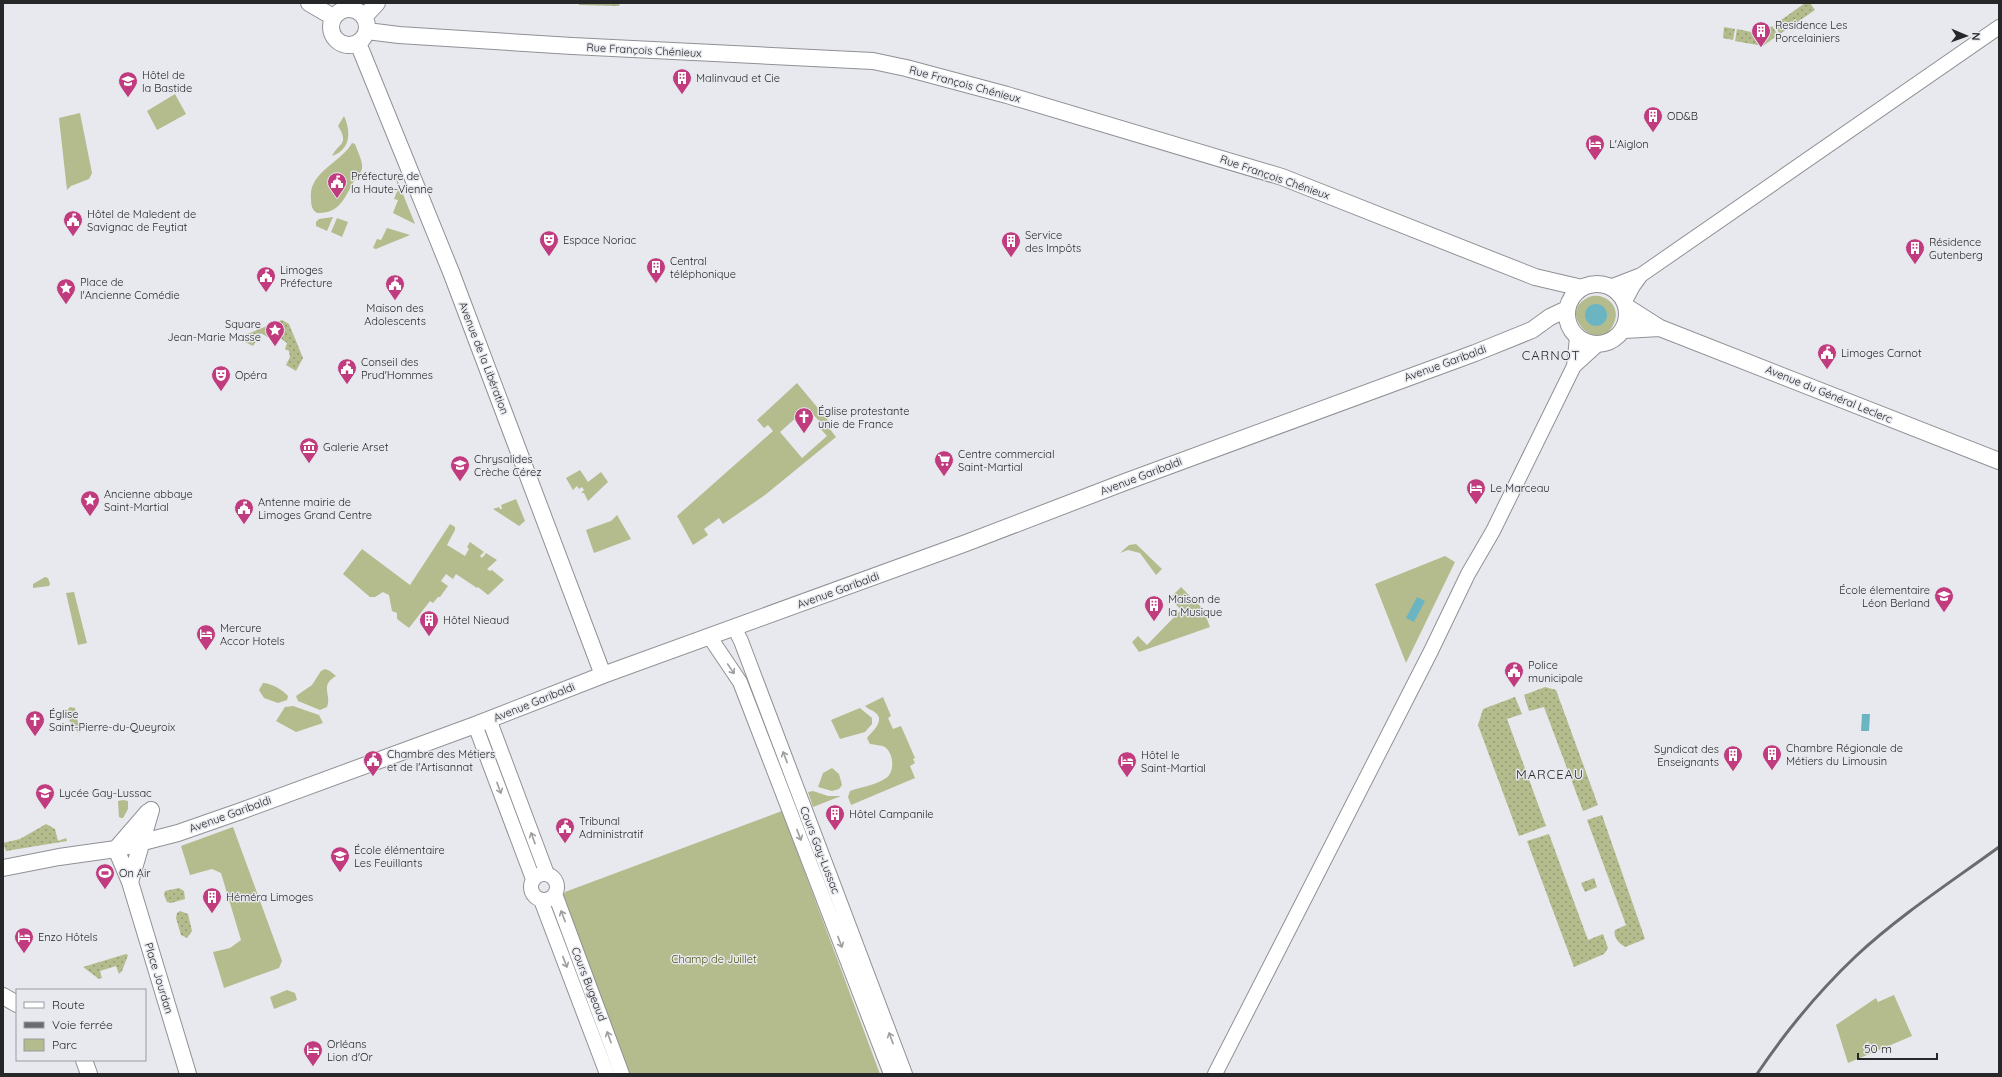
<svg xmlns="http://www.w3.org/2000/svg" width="2002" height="1077" viewBox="0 0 2002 1077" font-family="Quicksand,sans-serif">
	<defs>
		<pattern id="grass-dots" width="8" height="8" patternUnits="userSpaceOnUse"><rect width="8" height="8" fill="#b4bb8c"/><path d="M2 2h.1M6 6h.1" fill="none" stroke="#929872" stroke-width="1.8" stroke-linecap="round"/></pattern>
	</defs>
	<rect width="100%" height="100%" fill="#e7e9ee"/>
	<!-- grass -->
	<path fill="url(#grass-dots)" d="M579,3h41l-1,3 -40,-1z
		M1805,3h5l5,7 -35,24 -6,-9z
		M1772,26l6,9 -15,11 -28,-5 2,-12 24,5z
		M1724,27l11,2 -2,11 -10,-2z
		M282,320l7,4 14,34 -7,13 -10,-6 4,-8 -1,-6 -4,-2 2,-6 -14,-10 -4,5 -8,-5 -8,13 -8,-4v-7z
		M1545,687l11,3 42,115 -15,6 -39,-104 -15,4 -5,-16z
		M1515,697l7,17 -15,5 39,107 -27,10 -41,-111 5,-16z
		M1602,815l43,124 -20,8c-6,-4 -12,-9 -10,-17l11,-5 -39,-105z
		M46,824l9,5 3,12 8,-3 1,3 -61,10 -3,-8 17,-4z
		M1549,834l39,106 15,-6 5,14 -4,6 -30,13 -47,-126z
		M1594,878l3,9 -12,5 -4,-9z
		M179,888l5,3 1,8 -14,4 -4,-1 -3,-7 1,-4z
		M180,911l8,3 4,17 -5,7 -6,-3 -5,-17 1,-5z
		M126,954l2,1 -6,16 -3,3 -3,-8 -16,5 2,7 -3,1 -16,-12z"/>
	<!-- green -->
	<path fill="#b4bb8c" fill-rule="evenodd" d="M175,94l11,20 -29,16 -10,-19z
		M80,113l12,60 -3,6 -18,7 -4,4 -8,-72z
		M344,116c7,15 7,34 -12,40 6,-13 18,-11 6,-30z
		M352,143l3,1c2,6 8,17 7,24 0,5 -6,9 -8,13 -9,16 -14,33 -37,32 -5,-3 -6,-8 -6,-14 -3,-27 30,-36 41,-56z
		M396,177l19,47 -22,-11 5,-13 -4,-1 4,-10z
		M333,217l-6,14 -11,-5v-4l3,-3z
		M337,218l11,4 -6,15 -11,-5z
		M387,228l23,7 -34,14 -3,-1 4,-9 4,1z
		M1592,296c15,-2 29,11 22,27 -14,35 -63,-13 -22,-27z
		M797,383l35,42 -3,3 7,9 -71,58 -42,29 -4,-6 -15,11 4,6 -15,10 -16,-29 96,-85 -5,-6 -4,3 -7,-8zM807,408l15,16 -3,3 8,9 -25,22 -22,-26z
		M580,470l8,12 13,-10 7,10 -20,19 -4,-8h-3l3,-3 -2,-3 -3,2 -2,-3 -4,4 -7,-12z
		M516,499l9,22 -6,5 -26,-17 6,-2 1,2h2l-1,-4z
		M617,515l14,24 -37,14 -8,-23 25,-9z
		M450,524l5,3v3l-8,15 18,11 4,-7 -2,-2 3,-5 14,10 -4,4 2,2 4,-5 11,7 -10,9 3,2 2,-1 12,10 -16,15 -10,-8 -1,1 -21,-14 -3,5 -7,-5 -5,7 7,5 -8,11h-2l-5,6 -3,-2 -21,27 -12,-9v-6l-5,-2 -3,-16 -6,-3 -8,5h-5l-27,-23 19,-25 48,36z
		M1136,544l26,25 -6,6 -16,-22 -12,-3 -8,3 9,-8z
		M1445,556l10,6 -49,101 -31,-79z
		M45,577l3,1 2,6 -1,2 -16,2v-4z
		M1181,587l22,22 7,18 -71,25 -7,-10 6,-6 9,9 34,-35 -11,-12z
		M74,592l13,51 -9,2 -12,-52z
		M325,669l5,2 6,5c-17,10 -4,18 -9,31l-7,3 -22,-9 -2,-5 16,-11 9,-14z
		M263,683c8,0 20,7 25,13l-1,4 -9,3 -14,-5 -5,-8z
		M883,697l8,19 -3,2 5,11 8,-3 14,32 -2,1 2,4 -5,3 5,12 -64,27 -3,-8 2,-6c11,-4 26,-6 36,-13 9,-6 8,-24 -1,-31 -4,-2 -10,-2 -15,-3l-3,-6c5,-6 18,-17 9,-25 -4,-3 -8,-4 -11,-7z
		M293,706l26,9 4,8 -27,9 -20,-11 9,-14z
		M70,707l5,1 5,25c-8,-5 -12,-13 -13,-23z
		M860,708l12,10v6l-7,8 -25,7 -9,-19z
		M832,768l7,6 3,11 -3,4 -7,2 -14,-4 5,-14z
		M813,791l15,5h13l-28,11 -5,-15z
		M123,800l5,1v8l-5,9h-2l-2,-1 -1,-16z
		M782,811l98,263h-251l-63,-166 -3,-12 2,-4z
		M233,827l49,134 -3,7 -55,20 -11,-36 17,-4 11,-8 -20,-67 -9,-4 -22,6 -9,-29z
		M287,990l8,3 2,7 -23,9 -4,-12z
		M1894,995l18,41 -64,27 -12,-38 40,-27 2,4z"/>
	<!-- water -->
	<path fill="#6bb5c3" d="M1585 315a11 11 0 1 1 22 0a11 11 0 1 1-22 0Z
		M1417,597l8,4 -11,21 -8,-4z
		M1862,714h8l-1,17h-8z"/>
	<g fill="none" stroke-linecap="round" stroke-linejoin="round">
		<defs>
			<path id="tertiary" d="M1610,287l31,-12 358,-248
				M1625,301l8,-15 8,-11
				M1574,366l23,-21
				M734,627l7,14 164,433
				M709,636l31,46 151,392
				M489,719l58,155
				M475,725l58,154
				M531 887a13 13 0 1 1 26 0a13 13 0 1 1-26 0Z
				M555,894l67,180
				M541,900l66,174
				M1215,1074l216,-423 37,-77 25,-43 81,-165 3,-28"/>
			<path id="secondary" d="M309,3l24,14
				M331 27a18 18 0 1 1 36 0a18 18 0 1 1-36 0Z
				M365,16l12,-13
				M367,31l32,4 173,11 301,15 33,7 101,27 275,82 253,100 47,11
				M358,43l93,229 152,403
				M1567 314a30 30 0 1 1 60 0a30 30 0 1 1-60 0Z
				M1627,307l33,21 339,133
				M1624,330l36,-2
				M116,849l14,33 58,192
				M116,849l32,-37
				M3,868l56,-11 57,-8 62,-16 63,-22 234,-86 128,-50 363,-132 159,-61 350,-129 57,-23 18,-13 17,-8
				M130,882l21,-72
				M3,996l14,8
				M84,1060l5,14"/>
		</defs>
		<!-- tertiary casing -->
		<use href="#tertiary" stroke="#8f9195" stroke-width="16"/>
		<!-- secondary casing -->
		<use href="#secondary" stroke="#8f9195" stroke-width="18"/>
		<!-- tertiary -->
		<use href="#tertiary" stroke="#fff" stroke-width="14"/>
		<!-- secondary -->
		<use href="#secondary" stroke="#fff" stroke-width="16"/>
		<!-- rail -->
		<path stroke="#6a6b6e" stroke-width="3" d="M1757,1074c29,-43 62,-83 99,-118 44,-41 95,-74 143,-109"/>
	</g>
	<!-- one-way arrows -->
	<defs><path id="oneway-shaft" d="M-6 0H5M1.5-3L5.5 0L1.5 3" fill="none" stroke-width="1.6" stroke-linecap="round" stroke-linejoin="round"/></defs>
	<g stroke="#9d9e9f">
		<use href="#oneway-shaft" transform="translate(731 669) rotate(56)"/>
		<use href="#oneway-shaft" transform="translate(785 757) rotate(-111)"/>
		<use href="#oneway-shaft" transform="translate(499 788) rotate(70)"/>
		<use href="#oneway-shaft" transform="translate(799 835) rotate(69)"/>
		<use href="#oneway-shaft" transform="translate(533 838) rotate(-110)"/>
		<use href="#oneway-shaft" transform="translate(563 916) rotate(-111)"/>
		<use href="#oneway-shaft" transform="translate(840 942) rotate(69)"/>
		<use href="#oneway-shaft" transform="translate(565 962) rotate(69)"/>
		<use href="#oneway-shaft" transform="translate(609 1037) rotate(-110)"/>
		<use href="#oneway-shaft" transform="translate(891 1038) rotate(-110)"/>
	</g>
	<!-- icons -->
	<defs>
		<symbol id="building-pin" viewBox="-11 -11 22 30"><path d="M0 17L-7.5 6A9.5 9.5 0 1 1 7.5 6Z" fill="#c13c7e" stroke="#e7e9ee"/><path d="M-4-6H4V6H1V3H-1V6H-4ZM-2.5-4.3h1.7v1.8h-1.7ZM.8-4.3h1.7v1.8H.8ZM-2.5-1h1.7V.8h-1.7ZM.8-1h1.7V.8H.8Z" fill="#fff"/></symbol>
		<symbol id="university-pin" viewBox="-11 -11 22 30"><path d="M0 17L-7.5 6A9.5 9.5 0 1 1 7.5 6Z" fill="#c13c7e" stroke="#e7e9ee"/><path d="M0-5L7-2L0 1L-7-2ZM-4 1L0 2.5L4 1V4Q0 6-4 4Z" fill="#fff"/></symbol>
		<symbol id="hotel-pin" viewBox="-11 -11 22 30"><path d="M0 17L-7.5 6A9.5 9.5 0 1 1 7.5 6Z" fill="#c13c7e" stroke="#e7e9ee"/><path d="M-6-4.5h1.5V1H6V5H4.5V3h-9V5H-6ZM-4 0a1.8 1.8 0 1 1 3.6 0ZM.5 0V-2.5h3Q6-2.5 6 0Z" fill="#fff"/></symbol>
		<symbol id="civic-pin" viewBox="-11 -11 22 30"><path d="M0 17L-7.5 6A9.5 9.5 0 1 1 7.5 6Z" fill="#c13c7e" stroke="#e7e9ee"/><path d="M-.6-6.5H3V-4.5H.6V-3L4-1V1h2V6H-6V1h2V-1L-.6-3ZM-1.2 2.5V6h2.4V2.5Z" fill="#fff"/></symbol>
		<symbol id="theatre-pin" viewBox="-11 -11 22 30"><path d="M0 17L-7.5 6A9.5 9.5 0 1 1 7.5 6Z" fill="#c13c7e" stroke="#e7e9ee"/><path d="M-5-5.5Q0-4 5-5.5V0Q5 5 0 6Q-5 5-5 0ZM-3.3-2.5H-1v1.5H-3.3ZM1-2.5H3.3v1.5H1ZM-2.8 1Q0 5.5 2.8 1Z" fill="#fff"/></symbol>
		<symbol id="sight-pin" viewBox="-11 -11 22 30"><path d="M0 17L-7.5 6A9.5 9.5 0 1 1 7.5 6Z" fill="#c13c7e" stroke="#e7e9ee"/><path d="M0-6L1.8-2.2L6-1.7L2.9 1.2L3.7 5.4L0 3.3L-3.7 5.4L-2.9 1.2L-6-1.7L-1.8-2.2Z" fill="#fff"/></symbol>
		<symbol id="church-pin" viewBox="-11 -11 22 30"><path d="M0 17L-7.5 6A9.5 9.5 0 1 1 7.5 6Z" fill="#c13c7e" stroke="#e7e9ee"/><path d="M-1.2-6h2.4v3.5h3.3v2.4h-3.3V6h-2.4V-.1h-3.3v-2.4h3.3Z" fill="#fff"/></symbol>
		<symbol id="museum-pin" viewBox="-11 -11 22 30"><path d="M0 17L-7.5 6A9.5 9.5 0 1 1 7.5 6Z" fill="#c13c7e" stroke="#e7e9ee"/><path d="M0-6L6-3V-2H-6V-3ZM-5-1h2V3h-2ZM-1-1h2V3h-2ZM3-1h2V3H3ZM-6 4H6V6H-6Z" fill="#fff"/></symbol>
		<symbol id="supermarket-pin" viewBox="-11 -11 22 30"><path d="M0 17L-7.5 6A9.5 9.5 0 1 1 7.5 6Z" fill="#c13c7e" stroke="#e7e9ee"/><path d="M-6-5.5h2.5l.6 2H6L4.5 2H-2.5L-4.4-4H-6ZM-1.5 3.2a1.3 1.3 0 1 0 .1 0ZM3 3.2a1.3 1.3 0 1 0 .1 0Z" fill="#fff"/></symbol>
		<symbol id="school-pin" viewBox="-11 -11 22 30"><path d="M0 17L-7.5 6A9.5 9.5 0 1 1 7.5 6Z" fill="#c13c7e" stroke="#e7e9ee"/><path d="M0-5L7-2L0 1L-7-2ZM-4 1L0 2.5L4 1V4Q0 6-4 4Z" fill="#fff"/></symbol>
		<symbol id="stadium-pin" viewBox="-11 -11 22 30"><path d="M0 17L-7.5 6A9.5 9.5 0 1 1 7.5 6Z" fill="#c13c7e" stroke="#e7e9ee"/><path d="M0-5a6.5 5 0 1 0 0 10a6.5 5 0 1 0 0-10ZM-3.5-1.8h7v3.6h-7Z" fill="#fff"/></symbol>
	</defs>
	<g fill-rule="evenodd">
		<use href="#building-pin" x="1750" y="20" width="22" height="30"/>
		<use href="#building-pin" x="671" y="67" width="22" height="30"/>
		<use href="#university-pin" x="117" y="70" width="22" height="30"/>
		<use href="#building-pin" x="1642" y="105" width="22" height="30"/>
		<use href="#hotel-pin" x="1584" y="133" width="22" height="30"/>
		<use href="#civic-pin" x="326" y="171" width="22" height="30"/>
		<use href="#civic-pin" x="62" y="209" width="22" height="30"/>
		<use href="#theatre-pin" x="538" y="229" width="22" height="30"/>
		<use href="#building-pin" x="1000" y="230" width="22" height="30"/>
		<use href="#building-pin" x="1904" y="237" width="22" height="30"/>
		<use href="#building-pin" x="645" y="256" width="22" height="30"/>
		<use href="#civic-pin" x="255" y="265" width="22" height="30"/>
		<use href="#civic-pin" x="384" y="273" width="22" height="30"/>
		<use href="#sight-pin" x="55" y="277" width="22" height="30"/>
		<use href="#sight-pin" x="264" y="319" width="22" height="30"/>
		<use href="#civic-pin" x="1816" y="342" width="22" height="30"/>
		<use href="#civic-pin" x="336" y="357" width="22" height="30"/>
		<use href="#theatre-pin" x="210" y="364" width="22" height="30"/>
		<use href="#church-pin" x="793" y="406" width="22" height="30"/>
		<use href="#museum-pin" x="298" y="436" width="22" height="30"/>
		<use href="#supermarket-pin" x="933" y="449" width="22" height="30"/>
		<use href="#school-pin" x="449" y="454" width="22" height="30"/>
		<use href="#hotel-pin" x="1465" y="477" width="22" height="30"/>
		<use href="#sight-pin" x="79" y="489" width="22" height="30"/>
		<use href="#civic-pin" x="233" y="497" width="22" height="30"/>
		<use href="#school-pin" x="1933" y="585" width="22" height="30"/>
		<use href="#building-pin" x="1143" y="594" width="22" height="30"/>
		<use href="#building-pin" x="418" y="609" width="22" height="30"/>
		<use href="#hotel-pin" x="195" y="623" width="22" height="30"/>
		<use href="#civic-pin" x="1503" y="660" width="22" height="30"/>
		<use href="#church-pin" x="24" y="709" width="22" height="30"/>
		<use href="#building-pin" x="1761" y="743" width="22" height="30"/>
		<use href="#building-pin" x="1722" y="744" width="22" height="30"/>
		<use href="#civic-pin" x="362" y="749" width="22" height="30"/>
		<use href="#hotel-pin" x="1116" y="750" width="22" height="30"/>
		<use href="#school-pin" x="34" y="782" width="22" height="30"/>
		<use href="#building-pin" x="824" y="803" width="22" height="30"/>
		<use href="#civic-pin" x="554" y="816" width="22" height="30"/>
		<use href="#school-pin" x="329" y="845" width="22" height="30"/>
		<use href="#stadium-pin" x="94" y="862" width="22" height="30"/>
		<use href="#building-pin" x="201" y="886" width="22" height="30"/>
		<use href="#hotel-pin" x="13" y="926" width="22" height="30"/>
		<use href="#hotel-pin" x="302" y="1039" width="22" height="30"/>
	</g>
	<g text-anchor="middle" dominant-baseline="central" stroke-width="3" stroke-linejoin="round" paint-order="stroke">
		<!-- poi labels -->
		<g font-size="11" fill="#262729" stroke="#e7e9ee" text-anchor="start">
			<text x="1775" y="25">Residence Les<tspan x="1775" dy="13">Porcelainiers</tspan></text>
			<text x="142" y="75">Hôtel de<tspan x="142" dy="13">la Bastide</tspan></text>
			<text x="696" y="78">Malinvaud et Cie</text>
			<text x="1667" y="116">OD&amp;B</text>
			<text x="1609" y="144">L'Aiglon</text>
			<text x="351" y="176">Préfecture de<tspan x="351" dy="13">la Haute-Vienne</tspan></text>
			<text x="87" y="214">Hôtel de Maledent de<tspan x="87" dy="13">Savignac de Feytiat</tspan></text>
			<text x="1025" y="235">Service<tspan x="1025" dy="13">des Impôts</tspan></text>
			<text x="563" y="240">Espace Noriac</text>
			<text x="1929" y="242">Résidence<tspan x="1929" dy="13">Gutenberg</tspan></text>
			<text x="670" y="261">Central<tspan x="670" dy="13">téléphonique</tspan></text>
			<text x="280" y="270">Limoges<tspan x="280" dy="13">Préfecture</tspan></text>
			<text x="80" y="282">Place de<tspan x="80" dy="13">l'Ancienne Comédie</tspan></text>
			<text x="395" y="308" text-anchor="middle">Maison des<tspan x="395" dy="13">Adolescents</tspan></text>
			<text x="261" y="324" text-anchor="end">Square<tspan x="261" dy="13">Jean-Marie Masse</tspan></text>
			<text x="1841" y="353">Limoges Carnot</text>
			<text x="361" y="362">Conseil des<tspan x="361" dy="13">Prud'Hommes</tspan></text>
			<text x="235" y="375">Opéra</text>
			<text x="818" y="411">Église protestante<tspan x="818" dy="13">unie de France</tspan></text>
			<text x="323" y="447">Galerie Arset</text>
			<text x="958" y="454">Centre commercial<tspan x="958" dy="13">Saint-Martial</tspan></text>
			<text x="474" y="459">Chrysalides<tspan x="474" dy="13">Crèche Cérez</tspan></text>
			<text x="1490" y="488">Le Marceau</text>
			<text x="104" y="494">Ancienne abbaye<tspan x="104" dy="13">Saint-Martial</tspan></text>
			<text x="258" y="502">Antenne mairie de<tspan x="258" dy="13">Limoges Grand Centre</tspan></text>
			<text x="1930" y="590" text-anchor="end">École élementaire<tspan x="1930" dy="13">Léon Berland</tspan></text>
			<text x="1168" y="599">Maison de<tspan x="1168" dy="13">la Musique</tspan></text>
			<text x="443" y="620">Hôtel Nieaud</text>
			<text x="220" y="628">Mercure<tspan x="220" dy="13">Accor Hotels</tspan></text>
			<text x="1528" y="665">Police<tspan x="1528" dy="13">municipale</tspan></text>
			<text x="49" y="714">Église<tspan x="49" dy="13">Saint-Pierre-du-Queyroix</tspan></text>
			<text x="1786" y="748">Chambre Régionale de<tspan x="1786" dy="13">Métiers du Limousin</tspan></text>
			<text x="1719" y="749" text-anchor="end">Syndicat des<tspan x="1719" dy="13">Enseignants</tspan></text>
			<text x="387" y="754">Chambre des Métiers<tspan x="387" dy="13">et de l'Artisannat</tspan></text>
			<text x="1141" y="755">Hôtel le<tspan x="1141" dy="13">Saint-Martial</tspan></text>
			<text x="59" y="793">Lycée Gay-Lussac</text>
			<text x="849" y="814">Hôtel Campanile</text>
			<text x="579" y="821">Tribunal<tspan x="579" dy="13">Administratif</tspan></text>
			<text x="354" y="850">École élémentaire<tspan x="354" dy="13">Les Feuillants</tspan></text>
			<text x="119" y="873">On Air</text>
			<text x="226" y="897">Héméra Limoges</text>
			<text x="38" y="937">Enzo Hôtels</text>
			<text x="327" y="1044">Orléans<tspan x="327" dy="13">Lion d'Or</tspan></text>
		</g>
		<!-- street labels -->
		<g font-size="11" fill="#262729" stroke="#e7e9ee">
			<text transform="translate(644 50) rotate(3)">Rue François Chénieux</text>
			<text transform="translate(965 84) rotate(15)">Rue François Chénieux</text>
			<text transform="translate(1275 177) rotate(19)">Rue François Chénieux</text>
			<text transform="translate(484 358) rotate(69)">Avenue de la Libération</text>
			<text transform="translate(1445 363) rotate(-20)">Avenue Garibaldi</text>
			<text transform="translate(1829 394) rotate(22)">Avenue du Général Leclerc</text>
			<text transform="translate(1141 476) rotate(-21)">Avenue Garibaldi</text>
			<text transform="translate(838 590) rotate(-20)">Avenue Garibaldi</text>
			<text transform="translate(534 702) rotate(-22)">Avenue Garibaldi</text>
			<text transform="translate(230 814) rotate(-20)">Avenue Garibaldi</text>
			<text transform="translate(820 850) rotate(69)">Cours Gay-Lussac</text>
			<text transform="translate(159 978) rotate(73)">Place Jourdan</text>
			<text transform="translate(589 984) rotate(69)">Cours Bugeaud</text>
		</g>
		<!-- park labels -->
		<g font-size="11" fill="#4a500f" stroke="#e7e9ee">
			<text x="714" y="959">Champ de Juillet</text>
		</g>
		<!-- quarter labels -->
		<g font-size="13" letter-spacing="1" fill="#262729" stroke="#e7e9ee">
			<text x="1551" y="355">CARNOT</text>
			<text x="1550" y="774">MARCEAU</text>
		</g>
	</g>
	<!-- border -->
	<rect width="2002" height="1077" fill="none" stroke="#262729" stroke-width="8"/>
	<!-- legend -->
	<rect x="16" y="989" width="130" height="72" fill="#e7e9ee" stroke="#9a9b9f"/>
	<rect x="24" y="1002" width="20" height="6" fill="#ffffff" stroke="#9a9b9f"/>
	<text x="52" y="1009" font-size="12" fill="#262729">Route</text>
	<rect x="24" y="1022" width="20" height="6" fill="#6a6b6e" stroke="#9a9b9f"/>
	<text x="52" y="1029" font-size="12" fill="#262729">Voie ferrée</text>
	<rect x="24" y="1039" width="20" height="12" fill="#b4bb8c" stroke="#9a9b9f"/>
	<text x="52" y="1049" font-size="12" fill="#262729">Parc</text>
	<!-- north arrow -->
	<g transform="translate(1966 36) rotate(92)" stroke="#e7e9ee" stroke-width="3" paint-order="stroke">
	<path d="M0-3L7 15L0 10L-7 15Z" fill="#262729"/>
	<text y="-6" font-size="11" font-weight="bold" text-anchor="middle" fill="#262729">N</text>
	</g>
	<!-- scale -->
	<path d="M1858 1053v6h79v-6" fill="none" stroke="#262729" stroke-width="2"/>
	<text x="1864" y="1053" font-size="12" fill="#262729" stroke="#e7e9ee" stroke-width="3" paint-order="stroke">50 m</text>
</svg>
